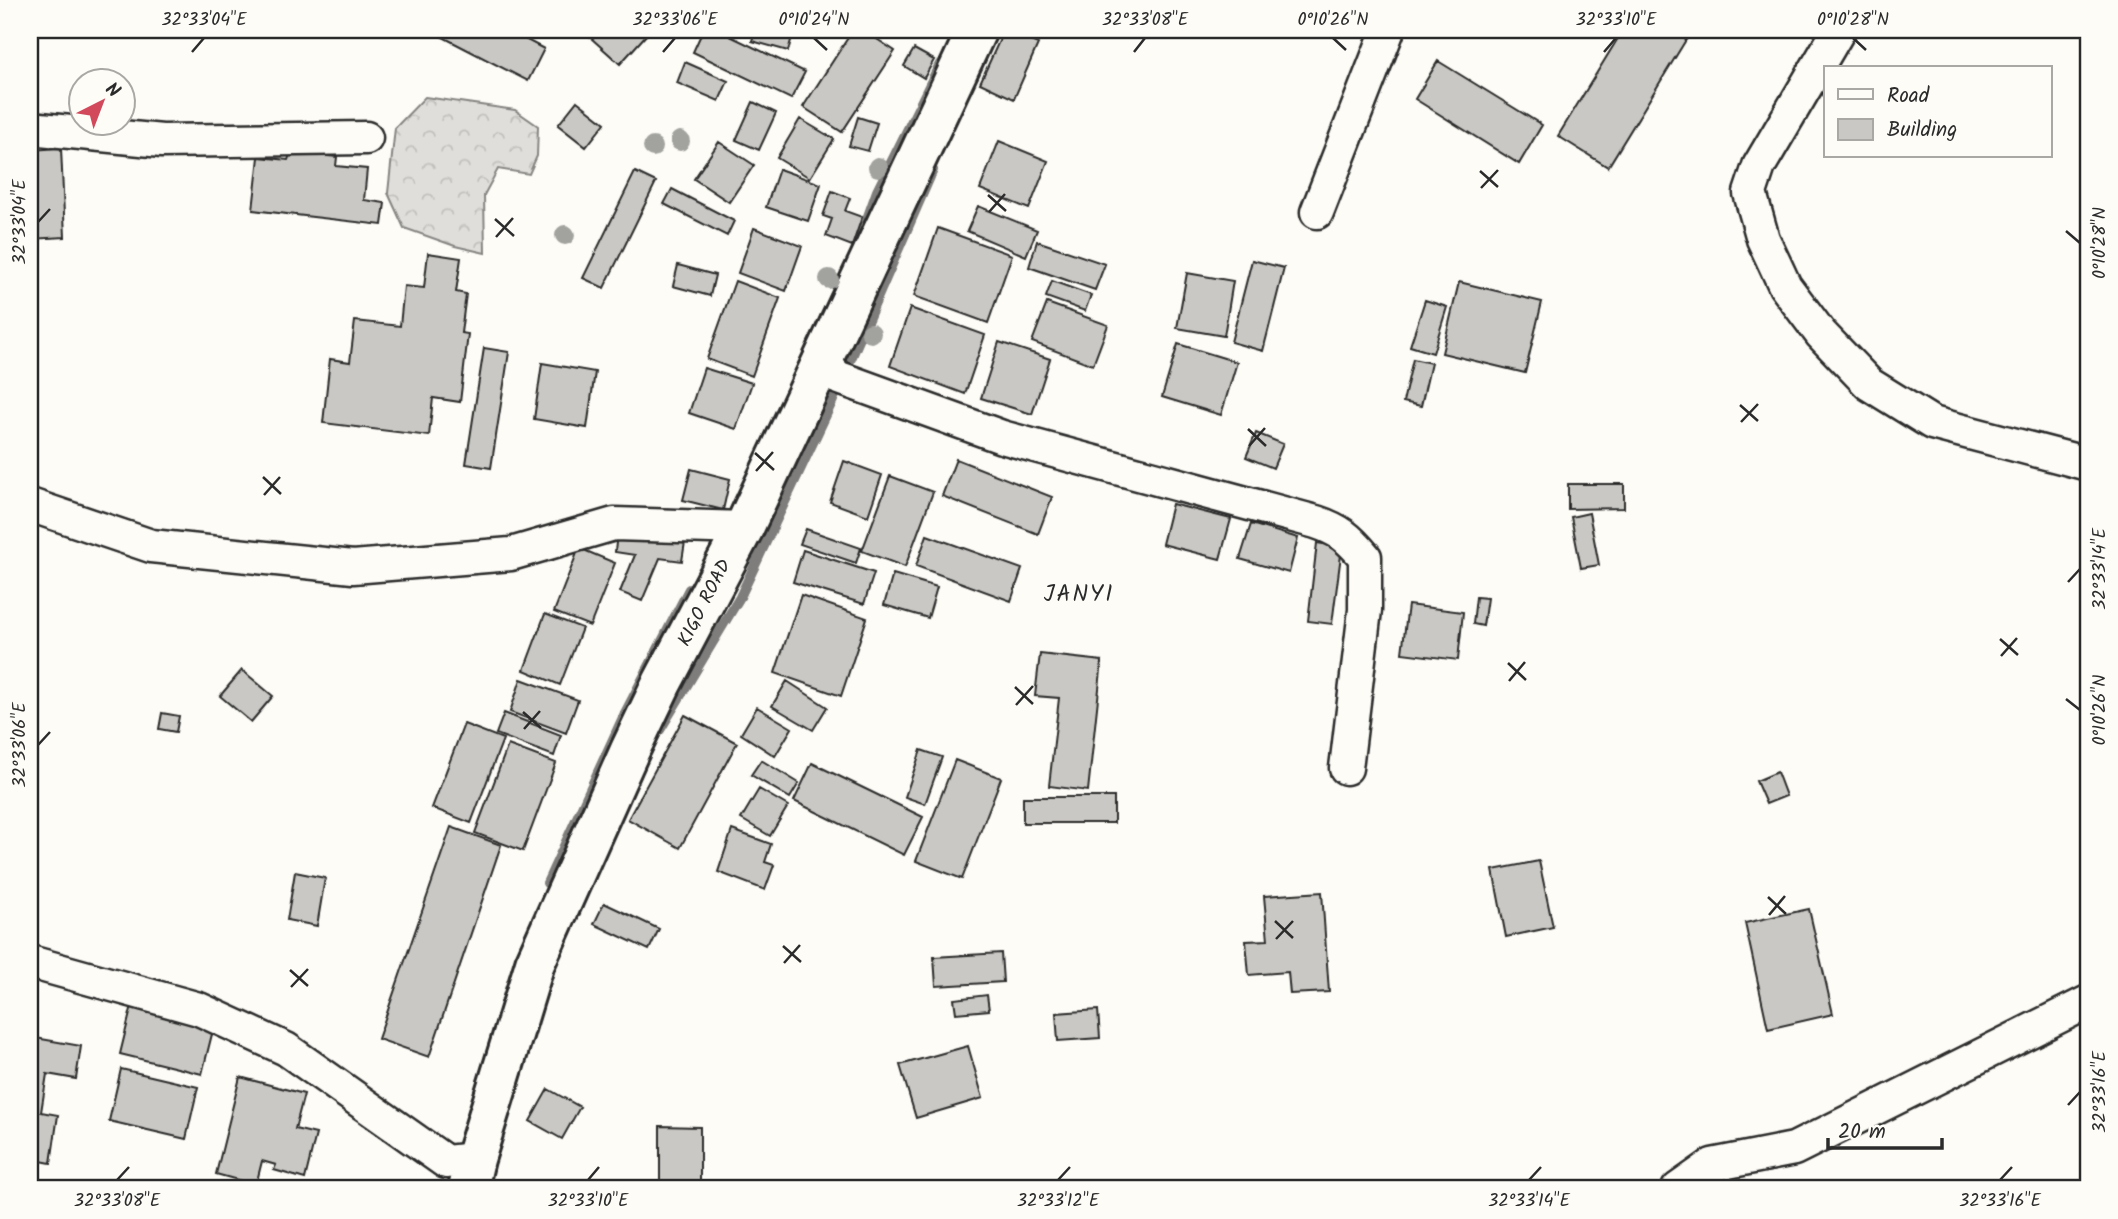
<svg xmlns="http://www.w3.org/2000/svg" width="2118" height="1219" viewBox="0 0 2118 1219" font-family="Kalam,sans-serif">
	<defs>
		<pattern id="forest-crowns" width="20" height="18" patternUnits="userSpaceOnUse" patternTransform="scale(1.75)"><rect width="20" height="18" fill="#dfdeda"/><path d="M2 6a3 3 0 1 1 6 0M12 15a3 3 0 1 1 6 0" fill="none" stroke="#c0bfbb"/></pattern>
	</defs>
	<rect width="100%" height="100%" fill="#fdfcf7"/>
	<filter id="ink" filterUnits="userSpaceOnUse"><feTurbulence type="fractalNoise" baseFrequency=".0143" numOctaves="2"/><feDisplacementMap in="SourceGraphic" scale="14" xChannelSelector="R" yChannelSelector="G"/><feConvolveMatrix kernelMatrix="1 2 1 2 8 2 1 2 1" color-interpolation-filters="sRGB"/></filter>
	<g filter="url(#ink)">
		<!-- forest -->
		<path fill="url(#forest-crowns)" stroke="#858482" stroke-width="2" d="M425,97l90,13 23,16 -1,30 -8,18 -31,-5 -14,26 1,58 -30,-7 -51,-18 -16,-35 7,-65z"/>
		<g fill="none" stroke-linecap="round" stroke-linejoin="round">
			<!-- stream -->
			<path stroke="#7e7d7b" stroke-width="10" d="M861,236l16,-45 63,-127
				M660,730l80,-133 93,-197 100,-230
				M547,883l78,-170 64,-124"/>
		</g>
		<!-- building -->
		<path fill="#c9c8c4" stroke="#2b2b2b" stroke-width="2" d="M442,30h66l36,19 -16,32 -89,-46z
			M582,30h60l5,4 -27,30z
			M703,30h30l-3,6 75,36 -14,27 -98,-47z
			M755,30h39l-6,21 -36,-10z
			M853,30h10l32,21 -53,81 -39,-25z
			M1004,30l34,14 -24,55 -34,-16z
			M1623,30h69l-84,137 -50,-31z
			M914,49l20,11 -10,18 -20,-12z
			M1438,61l104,64 -23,39 -104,-65z
			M685,62l43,19 -9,20 -42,-18z
			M577,101l28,22 -19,24 -28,-22z
			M753,102l23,11 -17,37 -23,-10z
			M858,117l19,6 -9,28 -19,-5z
			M800,119l34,20 -24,39 -33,-20z
			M999,141l49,20 -19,48 -49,-20z
			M719,142l35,23 -25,37 -35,-23z
			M61,148l4,89 -35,2v-89z
			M291,152l46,5 -1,9 31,3 -3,31 21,3 -3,22 -129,-15 6,-53 29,3z
			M779,169l42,15 -13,37 -42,-14z
			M635,172l21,10 -52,106 -21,-10z
			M672,189l62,32 -7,15 -63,-32z
			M832,191l18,7 -5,13 17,6 -10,29 -26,-10 6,-17 -9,-3z
			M978,206l59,24 -11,26 -59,-25z
			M754,228l48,18 -16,45 -48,-18z
			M938,228l74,27 -24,68 -74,-27z
			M1037,241l68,23 -10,26 -66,-23z
			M428,253l33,5 -5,34 10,2 -5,39 7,1 -8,68 -27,-4 -4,38 -106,-13 7,-64 20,3 5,-41 45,5 4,-40 20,2z
			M1252,260l32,8 -21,83 -32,-9z
			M678,265l37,10 -5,21 -37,-10z
			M1187,273l46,8 -9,55 -47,-8z
			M735,281l45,17 -28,78 -45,-17z
			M1052,281l39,14 -6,16 -39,-14z
			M1459,282l83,20 -17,71 -83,-20z
			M1425,300l22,7 -14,46 -23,-7z
			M1047,303l61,22 -15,40 -61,-23z
			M910,308l75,27 -20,59 -75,-28z
			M999,342l51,17 -18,55 -51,-16z
			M1178,344l59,18 -16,53 -59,-18z
			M484,348l25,4 -18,116 -25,-4z
			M1413,359l18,4 -10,43 -18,-4z
			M542,363l53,9 -8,56 -53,-9z
			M704,368l48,15 -16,46 -47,-16z
			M1256,433l27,11 -10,24 -27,-11z
			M956,459l96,38 -14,37 -96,-38z
			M844,461l38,14 -14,41 -38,-14z
			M691,469l39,10 -7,31 -40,-10z
			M890,476l43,16 -28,75 -43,-16z
			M1568,484h56v24l-56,1z
			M1172,504l59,15 -11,40 -58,-15z
			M1589,513l10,52 -18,3 -10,-51z
			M1251,524l47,14 -9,35 -49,-14z
			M806,529l55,19 -5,15 -56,-19z
			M617,533l68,9 -3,19 -22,-3 -18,43 -22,-9 15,-37 -20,-3z
			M927,535l95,34 -11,32 -95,-35z
			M1317,543l25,4 -10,77 -24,-3z
			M579,548l36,15 -25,63 -36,-14z
			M803,550l71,23 -10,31 -71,-22z
			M893,574l44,13 -9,31 -44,-13z
			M801,595l66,23 -26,78 -66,-23z
			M1476,597l11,1 -4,28 -10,-2z
			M1408,605l55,7 -5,48 -56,-7z
			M545,614l37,14 -22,57 -36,-15z
			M1040,654l62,7 -14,130 -39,-5 10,-88 -24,-2z
			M242,670l31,26 -22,26 -31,-26z
			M521,679l57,21 -12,33 -56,-21z
			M787,681l40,26 -14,23 -41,-24z
			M757,707l35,21 -17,28 -34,-22z
			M162,713l17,3 -3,16 -17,-3z
			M504,713l57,22 -7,21 -58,-22z
			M685,715l52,28 -57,105 -52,-29z
			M464,724l39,15 -32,84 -39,-15z
			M508,745l48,18 -33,88 -48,-18z
			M921,750l21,7 -17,47 -20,-7z
			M761,760l38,23 -9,15 -39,-23z
			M955,760l46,18 -39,101 -46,-18z
			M812,763l111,54 -19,38 -110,-54z
			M1777,772l9,24 -20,8 -10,-23z
			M759,789l29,17 -18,30 -29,-17z
			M1023,797h91v26h-91z
			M451,827l50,18 -72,212 -51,-18z
			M732,830l39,14 -6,18 9,3 -9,25 -47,-18z
			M1539,861l14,66 -47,10 -13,-67z
			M295,872l30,6 -8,48 -30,-6z
			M1322,892l7,100 -39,2 -2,-22 -39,3 -3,-34 22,-1 -4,-44z
			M604,903l55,26 -10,21 -55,-26z
			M1809,909l24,105 -65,15 -23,-106z
			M1001,953l2,29 -67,4 -2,-29z
			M987,995l2,15 -33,3 -2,-14z
			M133,1001l82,21 -13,52 -82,-20z
			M1098,1010l2,28 -42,3 -2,-28z
			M30,1037l51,9 -5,33 -29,-5 -6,38 17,3 -7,48 -21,-4z
			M968,1046l15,52 -67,20 -16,-53z
			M121,1069l77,18 -12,52 -77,-18z
			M240,1077l64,17 -9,35 21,5 -11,45 -31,-9 2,-5 -14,-4 -6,24 -40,-11z
			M548,1089l32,18 -18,32 -32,-18z
			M660,1126l40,1v55h-40z"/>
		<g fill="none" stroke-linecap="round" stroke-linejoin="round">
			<defs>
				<path id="minor" d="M1839,30l-80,136 -9,27 13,46 22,47 36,48 48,50 63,39 156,41
					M30,128l132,13 204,-3
					M1317,212l71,-182
					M824,355l10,21 168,61 314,85c24,8 33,16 49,35v53l-19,158
					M30,505l121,41 202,21 158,-13 103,-30 130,4
					M30,962l169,47 87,40 160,113 29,-3
					M1678,1189l34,-24 82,-16 294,-147"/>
				<path id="tertiary" d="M468,1189l7,-30 60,-196 95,-213 32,-67 82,-155 233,-498"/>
			</defs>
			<!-- minor casing -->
			<use href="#minor" stroke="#2b2b2b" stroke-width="37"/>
			<!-- tertiary casing -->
			<use href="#tertiary" stroke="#2b2b2b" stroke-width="44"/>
			<!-- minor -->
			<use href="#minor" stroke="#fdfcf7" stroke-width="32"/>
			<!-- tertiary -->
			<use href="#tertiary" stroke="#fdfcf7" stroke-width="38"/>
		</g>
		<!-- trees -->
		<g fill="#a2a29f">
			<circle cx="680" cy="141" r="10"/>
			<circle cx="653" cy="147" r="10"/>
			<circle cx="878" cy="167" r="10"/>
			<circle cx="565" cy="235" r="10"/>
			<circle cx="829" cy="279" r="10"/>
			<circle cx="871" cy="333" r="10"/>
		</g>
	</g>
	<!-- ticks -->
	<path fill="none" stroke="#2b2b2b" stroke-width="2.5" d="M814,38l13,12M1333,38l13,12M1853,38l13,12M192,52l12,-14M663,52l12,-14M1134,52l11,-14M1604,52l12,-14M1480,171l18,16M1481,188l17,-18M988,195l18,16M989,212l16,-18M495,219l19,17M38,222l12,-13M2066,231l14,12M496,237l17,-19M1740,405l18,16M1741,422l17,-18M1248,429l18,17M1249,446l16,-18M755,453l19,17M756,471l17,-19M263,477l18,17M264,495l16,-18M2068,582l12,-13M2000,639l18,16M2001,656l16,-18M1508,663l18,17M1509,681l16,-19M1015,687l18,17M2066,699l14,11M1016,705l17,-19M523,712l18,16M524,729l16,-18M38,745l12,-13M1768,897l18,17M1769,915l16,-19M1275,921l18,17M1276,939l17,-18M783,946l18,16M784,963l16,-18M290,970l18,16M291,987l17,-18M2068,1105l12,-13M117,1180l12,-13M588,1180l11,-13M1058,1180l12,-13M1529,1180l12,-13M2000,1180l12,-13"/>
	<g text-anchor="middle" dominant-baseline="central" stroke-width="6" stroke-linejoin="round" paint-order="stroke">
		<!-- street labels -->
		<g font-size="19" fill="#2b2b2b" stroke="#fdfcf7">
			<text transform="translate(705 603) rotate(-63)">KIGO ROAD</text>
		</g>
		<!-- quarter labels -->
		<g font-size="23" letter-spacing="2" fill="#2b2b2b" stroke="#fdfcf7">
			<text x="1079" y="595">JANYI</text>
		</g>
	</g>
	<!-- margin -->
	<rect width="2118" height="1219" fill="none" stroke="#fdfcf7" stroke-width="77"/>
	<!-- legend -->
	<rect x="1824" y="66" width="228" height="91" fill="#fdfcf7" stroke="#a9a8a5" stroke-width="2"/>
	<rect x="1838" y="89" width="35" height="10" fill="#fdfcf7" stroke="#a9a8a5" stroke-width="2"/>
	<text x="1887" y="102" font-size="21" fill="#2b2b2b">Road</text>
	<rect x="1838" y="119" width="35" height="21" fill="#c9c8c4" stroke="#a9a8a5" stroke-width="2"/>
	<text x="1887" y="136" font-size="21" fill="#2b2b2b">Building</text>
	<!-- north arrow -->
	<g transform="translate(102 102) rotate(42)"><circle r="33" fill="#fdfcf7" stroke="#a9a8a5" stroke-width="2"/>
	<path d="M0-5L12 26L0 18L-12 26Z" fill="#d1495b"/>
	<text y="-10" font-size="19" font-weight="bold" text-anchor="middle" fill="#2b2b2b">N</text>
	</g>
	<!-- scale -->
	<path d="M1828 1138v10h114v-10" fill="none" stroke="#2b2b2b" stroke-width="3.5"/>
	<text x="1838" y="1138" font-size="21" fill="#2b2b2b" stroke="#fdfcf7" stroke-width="5" paint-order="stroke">20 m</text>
	<rect x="38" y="38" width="2042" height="1142" fill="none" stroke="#2b2b2b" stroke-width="2.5"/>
	<g font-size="18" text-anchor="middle" fill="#2b2b2b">
		<text x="204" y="25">32°33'04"E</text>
		<text x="675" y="25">32°33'06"E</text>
		<text x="814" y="25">0°10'24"N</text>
		<text x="1145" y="25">32°33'08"E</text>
		<text x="1333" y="25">0°10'26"N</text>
		<text x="1616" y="25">32°33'10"E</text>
		<text x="1853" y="25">0°10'28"N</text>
		<text transform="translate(19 222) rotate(-90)" y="6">32°33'04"E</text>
		<text transform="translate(2099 243) rotate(-90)" y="6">0°10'28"N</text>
		<text transform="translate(2099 569) rotate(-90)" y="6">32°33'14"E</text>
		<text transform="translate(2099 710) rotate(-90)" y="6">0°10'26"N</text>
		<text transform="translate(19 745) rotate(-90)" y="6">32°33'06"E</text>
		<text transform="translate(2099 1092) rotate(-90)" y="6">32°33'16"E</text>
		<text x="117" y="1206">32°33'08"E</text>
		<text x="588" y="1206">32°33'10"E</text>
		<text x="1058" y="1206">32°33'12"E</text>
		<text x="1529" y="1206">32°33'14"E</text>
		<text x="2000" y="1206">32°33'16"E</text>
	</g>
</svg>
